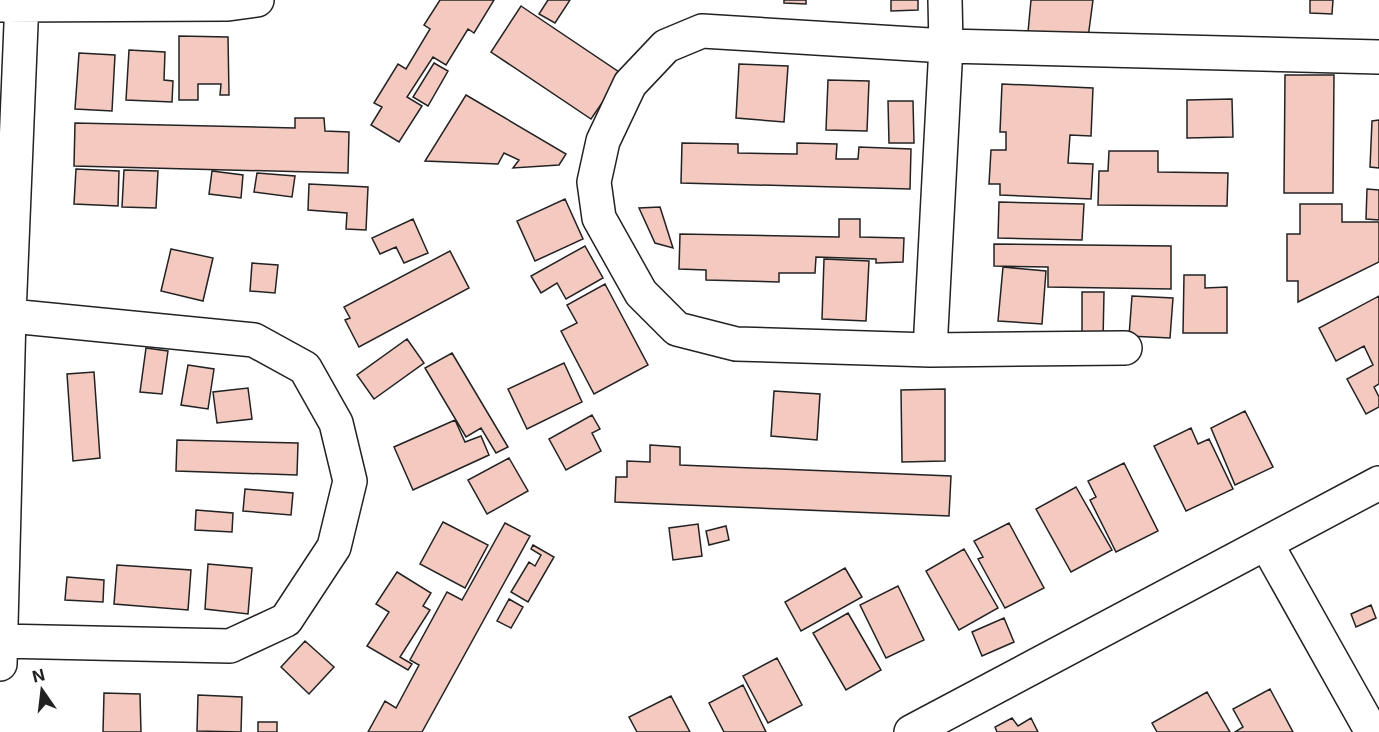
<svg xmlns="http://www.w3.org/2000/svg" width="1379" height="732" viewBox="0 0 1379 732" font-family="Inter,sans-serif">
	<rect width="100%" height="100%" fill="#fff"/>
	<!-- building -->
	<path fill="#f3c9c0" stroke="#222" stroke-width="1.5" d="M440,0h54l-20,33 -6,-4 -22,36 -13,-8 -26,40 15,9 -23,36 -28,-17 11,-18 -8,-4 24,-39 8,5 24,-40 -6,-4z
		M548,0h22l-15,23 -16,-9z
		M784,0h22v4l-22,-1z
		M891,0h27v10l-27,1z
		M1031,0h62l-5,38 -60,-6z
		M1310,0h23l-1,14 -22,-1z
		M521,6l101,68 -31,45 -100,-67z
		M179,36l49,1 1,58h-9l1,-11h-23v16h-19z
		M129,50l36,2 -1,28 9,1 -1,21 -46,-2z
		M79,53l36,2 -3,56 -37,-2z
		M434,63l14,8 -20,35 -15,-9z
		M739,64l49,2 -4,56 -48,-4z
		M1285,75h49l-1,118h-49z
		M828,80l41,1 -2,50 -41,-1z
		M1002,84l91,4 -2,48 -21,-1 -2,28 25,1 -2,35 -91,-4v-11h-11l2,-34h15v-18h-6z
		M466,95l100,59 -7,11 -46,3 6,-8 -15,-7 -6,11 -73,-3z
		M1232,99l1,38 -46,1v-38z
		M888,101h25l1,42h-25z
		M295,118h29l1,13 24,1 -1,41 -274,-7 1,-43 220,5z
		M1379,120v48l-9,-1 2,-46z
		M682,143l56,1v9l59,1v-11l40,1 -1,15h22l1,-12 52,2 -1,40 -229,-6z
		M1109,151h49v21l70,1 -1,33 -129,-1 1,-34h9z
		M76,169l43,2 -1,35 -44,-2z
		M124,170l34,1 -2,37 -34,-1z
		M212,171l31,4 -2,23 -32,-4z
		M257,173l38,3 -3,21 -38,-5z
		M309,184l59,3 -2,43 -20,-1 1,-16 -39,-3z
		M1367,189l12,1v30l-13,-1z
		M565,199l18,40 -48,22 -18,-40z
		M999,202l85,2 -2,36 -84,-2z
		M1300,204h42v18h37v40l-81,40v-21h-11v-47h13z
		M660,207l13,41 -18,-5 -16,-35z
		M413,219l15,34 -24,10 -8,-16 -16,7 -8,-16z
		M839,219h21v18l44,1 -1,24 -27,1v-4l-60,-2 -1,16h-36v9l-73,-2v-10l-27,-1 1,-35 159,3z
		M994,244l177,2v43l-123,-2v-20l-54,-1z
		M585,246l18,32 -37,21 -9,-16 -16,10 -10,-17z
		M171,249l42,9 -10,43 -42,-10z
		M450,251l19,37 -110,59 -14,-27 5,-2 -6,-11z
		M824,259l45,2 -3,60 -44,-2z
		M252,263l26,2 -3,28 -25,-2z
		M1003,267l43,4 -4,53 -44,-3z
		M1184,275h21v13l22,-1v46h-44z
		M605,284l43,81 -54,29 -33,-63 16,-8 -10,-18z
		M1082,292h22l-1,49 -21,-1z
		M1132,296l41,2 -3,40 -41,-2z
		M1379,296v88l-5,3 5,10v10l-13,7 -19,-35 26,-14 -9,-19 -28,15 -17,-33z
		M407,339l17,24 -50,36 -17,-24z
		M146,348l22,3 -6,43 -22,-2z
		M452,353l56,94 -12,6 -15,-25 -15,9 -41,-69z
		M564,363l18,39 -55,27 -19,-40z
		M188,365l26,4 -6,40 -27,-4z
		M94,372l6,86 -27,3 -6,-87z
		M248,388l4,31 -35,4 -4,-31z
		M945,389v72l-43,1 -1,-72z
		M774,391l46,3 -3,46 -46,-4z
		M1245,411l28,56 -38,18 -24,-57z
		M592,415l8,14 -8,4 9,18 -35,19 -17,-31z
		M455,420l10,22 16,-6 8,19 -76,35 -19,-43z
		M1191,428l7,16 11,-5 24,50 -47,22 -32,-65z
		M177,440l121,3 -1,32 -121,-4z
		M650,445l30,2v18l271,11 -2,40 -334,-14 1,-25h11v-16l23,1z
		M509,458l19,33 -41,23 -19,-34z
		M1124,463l34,68 -42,21 -26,-52 6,-3 -8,-16z
		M1076,487l36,63 -41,22 -35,-63z
		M245,489l48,4 -2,22 -48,-4z
		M196,510l37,3 -1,19 -37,-2z
		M443,522l45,23 -23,43 -45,-24z
		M505,523l25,13 -108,196h-54l17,-31 11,7 23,-43 -9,-5 37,-68 15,8z
		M1009,523l35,65 -39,20 -27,-49 5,-2 -9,-16z
		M698,524l4,32 -29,4 -4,-32z
		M726,526l3,14 -20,5 -3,-14z
		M533,545l21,12 -26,45 -17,-10 18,-30 6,4 6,-11 -10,-6z
		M964,549l34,59 -39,22 -33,-59z
		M208,564l44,4 -4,46 -43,-5z
		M117,565l74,5 -3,40 -74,-6z
		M845,568l17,29 -61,34 -16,-29z
		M397,572l34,21 -8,13 7,4 -30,47 12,7 -4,6 -41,-24 22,-34 -13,-8z
		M67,577l37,3 -1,22 -38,-2z
		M898,586l26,54 -38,18 -26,-53z
		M509,599l14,8 -12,21 -14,-7z
		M1371,605l5,13 -20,9 -5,-13z
		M848,613l33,57 -35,20 -33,-57z
		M1004,618l10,24 -32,14 -10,-24z
		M305,641l29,26 -25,27 -28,-27z
		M777,658l25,47 -34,18 -25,-47z
		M743,685l23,47h-42l-15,-29z
		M1270,689l23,43h-58l8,-5 -10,-18z
		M1207,692l23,40h-73l-5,-9z
		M104,693l36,1 1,38h-38z
		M198,695l44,2 -1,35 -44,-1z
		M671,696l19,36h-53l-8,-15z
		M1012,718l6,8 13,-8 7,14h-41l-2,-5z
		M258,722h19v10h-19z"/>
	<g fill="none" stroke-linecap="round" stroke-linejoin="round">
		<defs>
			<path id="street" d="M2,5l226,-1 29,-4
				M0,315l254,25 51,28 31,55 14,58 -16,66 -48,73 -56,26 -230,-5
				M1125,348l-195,2 -194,-6 -59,-15 -36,-36 -42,-75 -5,-36 9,-41 27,-57 36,-38 36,-15 244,15 433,11
				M930,350l16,-304 -1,-46
				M1266,543l106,189
				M0,664l9,-349 13,-315
				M911,732l468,-249"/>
		</defs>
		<!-- street casing -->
		<use href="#street" stroke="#222" stroke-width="36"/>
		<!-- street -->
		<use href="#street" stroke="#fff" stroke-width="33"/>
	</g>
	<!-- north arrow -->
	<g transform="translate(42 690) rotate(346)" stroke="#ffffff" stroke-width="4.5" paint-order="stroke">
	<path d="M0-4.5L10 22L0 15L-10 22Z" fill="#222222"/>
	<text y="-9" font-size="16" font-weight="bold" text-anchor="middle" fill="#222222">N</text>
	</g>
</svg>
